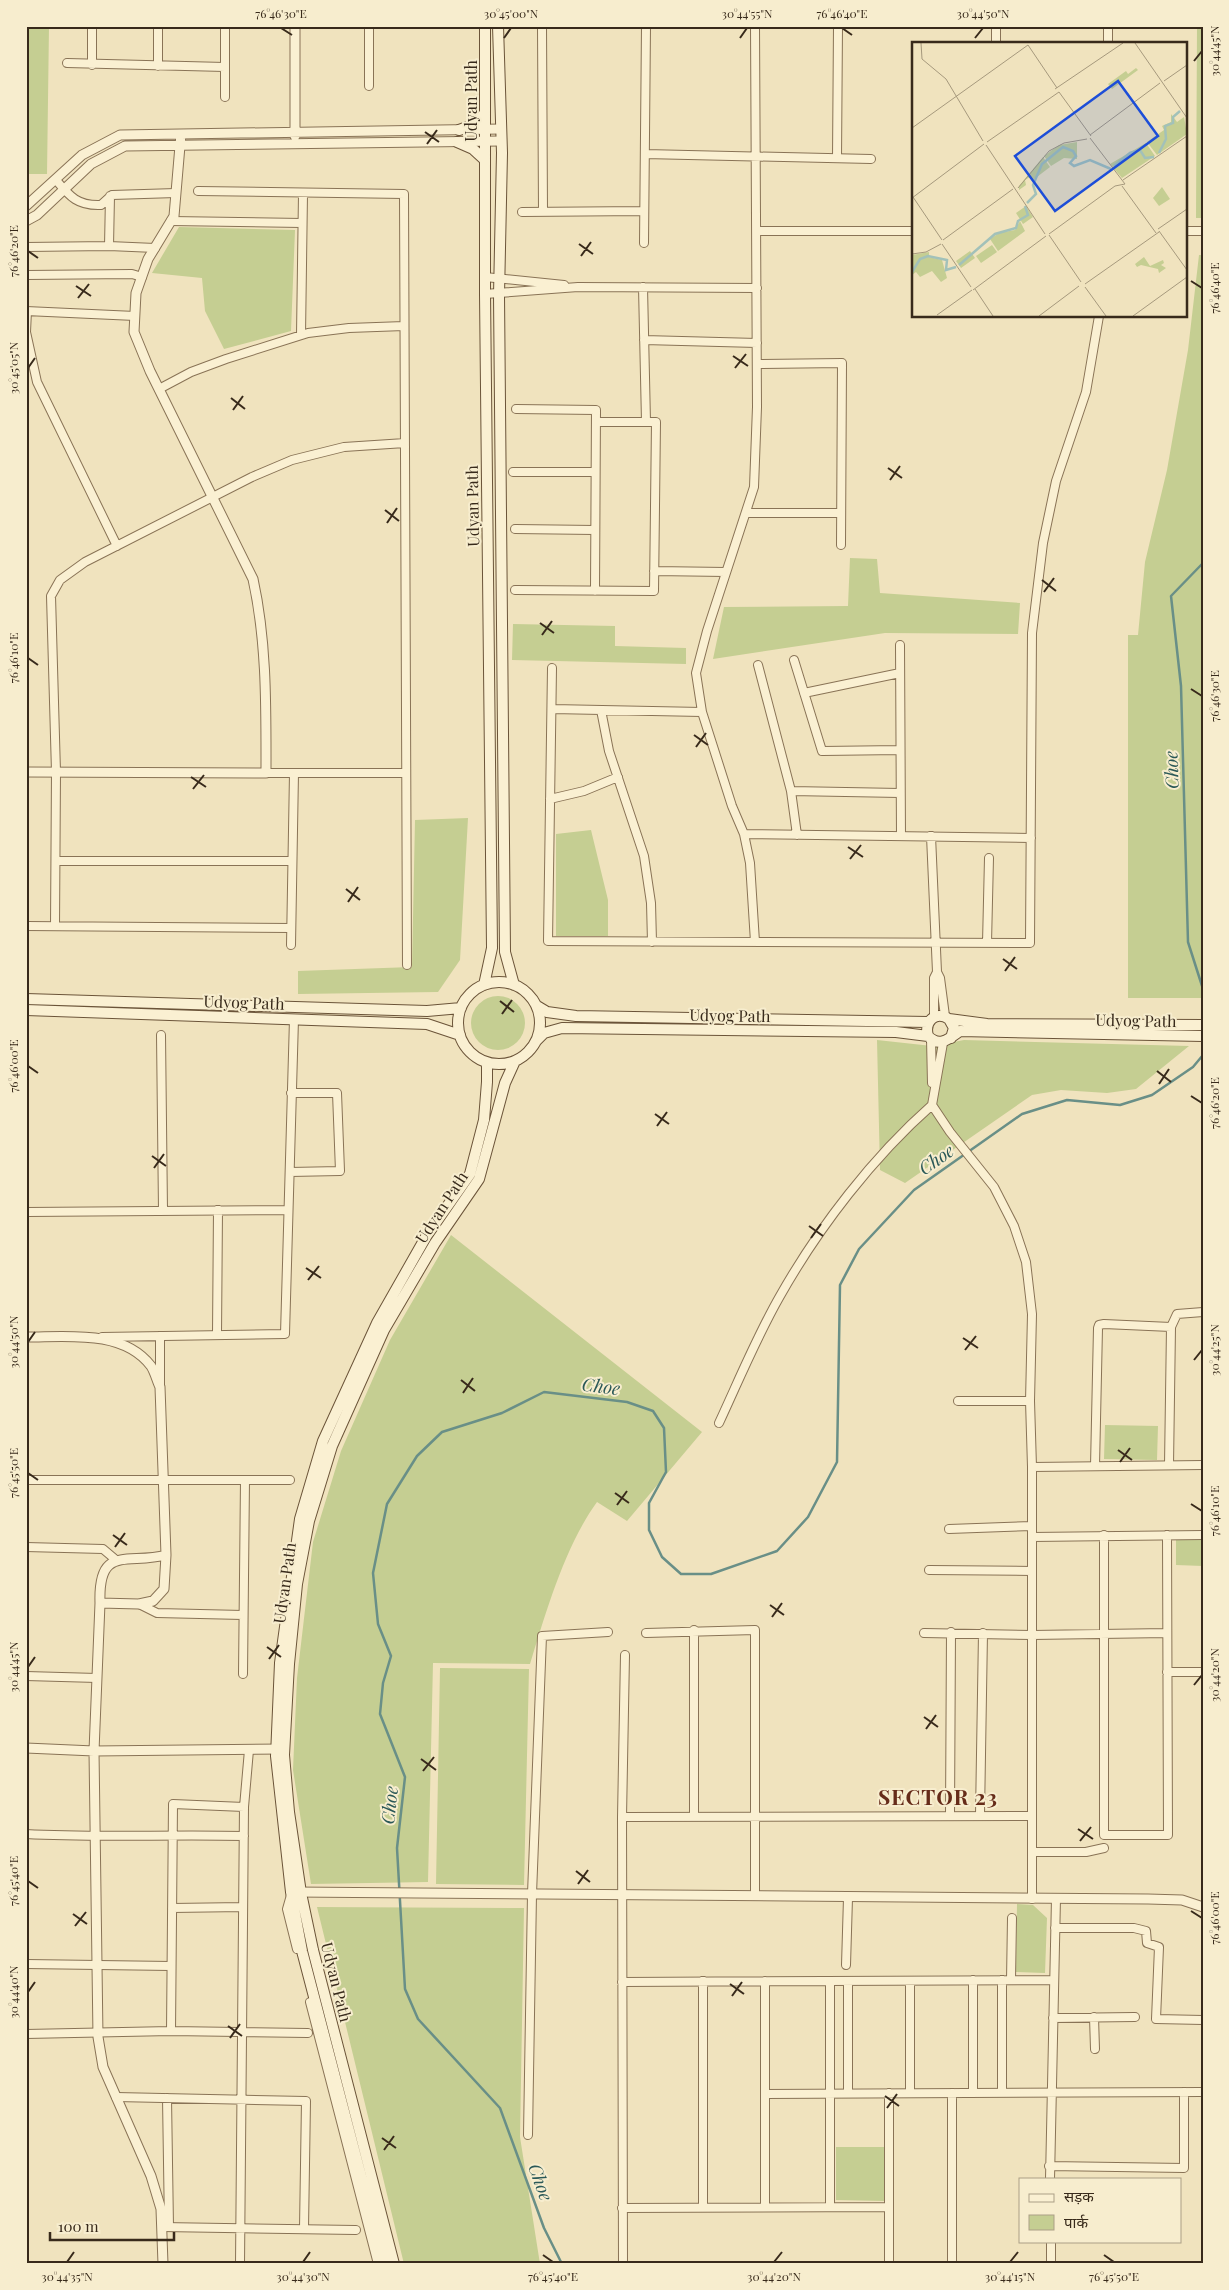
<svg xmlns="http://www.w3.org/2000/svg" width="1229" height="2290" viewBox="0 0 1229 2290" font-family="'Playfair Display','Noto Sans Devanagari',serif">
	<rect width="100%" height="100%" fill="#f0e3be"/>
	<!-- green -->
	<path fill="#c5ce92" d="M26,26h23l-2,148h-21z
		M1197,26h6v192h-7z
		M179,227l116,3 -4,101 -67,18 -19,-38 -3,-33 -50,-5z
		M1199,255h4v743h-75v-363h10l7,-73 22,-92 21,-120z
		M850,558l27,1 3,34 140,10 -2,31 -133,-1 -172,26 11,-52 124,-1z
		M513,624l102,2v20l71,2v16l-174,-4z
		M468,818l-8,142 -22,32 -140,2v-23l114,-4 3,-147z
		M591,830l17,70v36h-52v-102z
		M471 1023a27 27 0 1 1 54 0a27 27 0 1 1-54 0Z
		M877,1040l55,6 32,-6 225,6 -53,43 -29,4 -46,-3 -29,5 -127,88 -25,-13z
		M451,1235l251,197 -75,89 -30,-19c-32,44 -51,110 -67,162l-97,-1 -5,219 -117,2 -18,-114 4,-92 16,-136 28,-91 49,-111z
		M1105,1425l53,1 -1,34 -53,-1z
		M1176,1539l27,1v26l-27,-1z
		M440,1668l89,1 -5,216 -88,-1z
		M1017,1904l16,1 14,13 -2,55 -29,-1z
		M317,1907l207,1 -4,229 20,127h-136z
		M836,2147h50l-1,54 -49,-1z"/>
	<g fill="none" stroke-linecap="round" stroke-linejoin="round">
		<!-- stream -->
		<path stroke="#698f87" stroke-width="2.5" d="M1203,563l-32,33 10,90 7,256 15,47
			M562,2264l-18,-36 -44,-120 -82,-89 -13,-30 -8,-141 8,-71 -25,-63 3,-31 8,-27 -13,-32 -5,-51 14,-69 30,-48 25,-24 60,-19 42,-21 83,10 26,9 11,17 2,44 -17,31v27l13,27 19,17h30l66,-23 31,-34 29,-55 3,-177 19,-36 55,-59 108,-76 45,-14 53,5 32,-10 41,-28 10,-12"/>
		<defs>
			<path id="minor" d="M92,26v39
				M225,26v71
				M369,26v60
				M542,26l1,186
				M996,44v-18
				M1108,44v-18
				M67,63l158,4
				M158,66v-40
				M645,154l226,5
				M837,158l1,-132
				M56,180c14,17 22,26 45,25l11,-10 64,-2
				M198,191l206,3 3,771
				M110,196l-1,50 46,2
				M522,212l122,-1
				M171,221l131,2
				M757,231h156
				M1185,231h18
				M644,243l2,-217
				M26,247l83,-1
				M26,275l106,-1 10,3
				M485,277l79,8
				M643,287l3,135
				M485,294l93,-7 179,1
				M26,311l109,5
				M27,311l-1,21 11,50 80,164
				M301,335l2,-141
				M644,340l113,3
				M757,364l85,-1 -1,182
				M159,389l32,-17 35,-13 82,-26 41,-5 55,-2
				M516,409l80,1 -1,181
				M513,472h82
				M746,513h95
				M515,529l80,1
				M654,571l72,1
				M515,590l139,1 2,-169h-60
				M900,645l1,191
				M794,660l28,91 78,-1
				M758,665l33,126 6,44
				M552,668l-4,273 482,2 2,-310 11,-90 13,-62 30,-89 13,-76
				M804,693l96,-20
				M552,709l150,3
				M601,710l8,41 35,105 7,47 1,39
				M266,773h140
				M791,791l109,2
				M550,799l34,-8 34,-14
				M744,834l287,4
				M931,836l6,136 3,6 5,38
				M56,861h236
				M26,926l265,2
				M55,926l1,-154 -5,-176 9,-16 25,-18 167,-85 40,-17 52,-13 61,-4
				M755,942l-5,-79 -6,-29 -12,-28 -30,-94 -6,-39 11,-42 47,-144 3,-80 -2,-381
				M987,943l2,-85
				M291,945l3,-172
				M934,1016v-38l3,-6
				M161,1035l2,176
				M931,1039l1,44
				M943,1043l-11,62 18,27 44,55 20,39 12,36 6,52 -2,87 2,66v432
				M290,1172l50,-1 -3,-78h-46
				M26,1212l262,-2
				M1171,1327l6,-13 26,-2
				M217,1335l1,-125
				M160,1336v49
				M102,1337l183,-3 9,-315
				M958,1401h72
				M719,1423c20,-43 38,-87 61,-127 39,-69 93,-139 152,-191
				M1095,1466l3,-138 1,-3 5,-1 67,3 -2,138
				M1032,1467l171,-2
				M26,1480h264
				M949,1529l83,-3
				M1104,1535v300h64l-1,-300
				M1032,1537l171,-2
				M26,1547l77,2 13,11
				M929,1570l103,1
				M139,1604l18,9 86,2
				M694,1630v186
				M646,1633l109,-3v266
				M924,1633l108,2 135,-2
				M1167,1672h36
				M243,1674l2,-194
				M26,1676l71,2
				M950,1815l1,-183
				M980,1815l3,-182
				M622,1817l410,-1
				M26,1834c73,4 145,0 218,2
				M1032,1852h54l18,-4
				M291,1895l-4,14 10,40
				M172,1908l71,-1
				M1055,1928h79l12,3 1,12 12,4 -3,72 47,1
				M26,1964l145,2
				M846,1965l2,-67
				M973,1980v112
				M1002,1980v112
				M1011,1980l1,-62
				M703,1981v226
				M848,1981v112
				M910,1981v112
				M622,1982l432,-2
				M310,2002l68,262
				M1094,2017l1,32
				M1053,2018l82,-1
				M171,2031l2,-227 71,3
				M26,2034l145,-3 137,2
				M889,2093v171
				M952,2093v171
				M765,2094l438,-2
				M116,2097l190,4 -2,127
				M167,2098l2,129
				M528,2135l4,-241 10,-258 66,-4
				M1049,2166l135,2v-76
				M1050,2179l6,-281
				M765,2207v-226
				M830,2207v-226
				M622,2208l267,-1
				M162,2227l194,3
				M1051,2241v23
				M240,2264l4,-457 5,-57
				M623,2264l-1,-447 3,-162"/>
			<path id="tertiary" d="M295,136v-110
				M26,206l56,-51 38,-20 381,-6
				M26,221l11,-6 54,-51 34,-18 376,-5
				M26,772l240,1c0,-65 1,-130 -13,-194l-103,-208 -16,-39 2,-39 12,-34 26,-43 7,-82
				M26,1337c40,0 97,-8 125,29 4,6 6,15 9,21l6,168 -2,34 -11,12 -14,3 -39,-1 -6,148 4,286 5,30 48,109 10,33 2,55
				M100,1603c-2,-59 27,-38 66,-48
				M26,1748l68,3 189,-2
				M294,1892l854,7 34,1 21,7"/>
			<path id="secondary" d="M498,26l4,127 -3,142 6,657 9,33
				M459,130l14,-5 12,-12
				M457,142l16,7 12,11
				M458 1023a41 41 0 1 1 82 0a41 41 0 1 1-82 0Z
				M484,985l8,-37 -7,-654v-268
				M26,999l401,12 34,-3
				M537,1006l10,6 29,4 352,6
				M26,1010l401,14 33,11
				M949,1019l38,5 216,1
				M951,1038l3,-10 -5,-9c-14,-9 -25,3 -21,17 11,12 21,3 32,-5l243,5
				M536,1041l8,-8 18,-5 334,4 32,4
				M384,2264l-82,-313 -11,-59 -15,-136 4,-93 20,-144 23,-78 54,-118 50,-88 43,-61 14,-54 3,-38v-19
				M394,2264l-81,-314 -12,-57 -12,-81 -5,-57 5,-91 8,-80 12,-63 23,-75 52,-116 51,-87 44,-64 26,-96 10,-22"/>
		</defs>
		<!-- minor casing -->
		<use href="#minor" stroke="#897356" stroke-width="10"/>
		<!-- tertiary casing -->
		<use href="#tertiary" stroke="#897356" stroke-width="11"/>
		<!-- secondary casing -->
		<use href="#secondary" stroke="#6b5439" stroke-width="12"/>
		<!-- minor -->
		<use href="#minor" stroke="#faf0d2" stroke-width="8"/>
		<!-- tertiary -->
		<use href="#tertiary" stroke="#faf0d2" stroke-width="9"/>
		<!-- secondary -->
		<use href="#secondary" stroke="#faf0d2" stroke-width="10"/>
	</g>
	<!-- ticks -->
	<path fill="none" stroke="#382a1b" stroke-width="2" d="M281,28l11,7M842,28l10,7M504,38l7,-10M740,38l7,-10M975,38l8,-10M1194,61l8,-10M425,132l14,10M427,144l10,-14M579,244l14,10M28,251l10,7M581,256l10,-14M1191,281l11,7M76,286l15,10M78,298l11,-14M733,356l15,10M28,368l7,-10M735,368l11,-14M231,398l14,11M233,410l10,-14M888,468l14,10M890,480l10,-14M385,510l14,11M387,523l10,-15M1042,580l14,11M1044,592l10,-14M540,623l14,10M542,635l10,-14M28,658l10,7M1191,689l11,7M694,735l14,10M696,747l10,-14M191,777l15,10M193,789l11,-14M848,847l15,10M850,859l11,-14M346,889l14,11M348,902l10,-15M1003,959l14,10M1005,971l10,-14M500,1001l14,11M502,1014l10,-14M28,1066l10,7M1157,1071l14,11M1159,1084l10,-15M1191,1096l11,7M655,1114l14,10M657,1126l10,-14M152,1156l14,10M154,1168l10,-14M809,1226l14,10M811,1238l10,-14M306,1268l15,10M308,1280l11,-14M963,1338l15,10M28,1342l7,-10M965,1350l11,-14M1194,1360l8,-10M461,1380l14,11M463,1393l10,-15M1118,1450l14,10M1120,1462l10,-14M28,1473l10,7M615,1493l14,10M1191,1504l11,7M617,1505l10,-14M113,1535l14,10M115,1547l10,-14M770,1605l14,10M772,1617l10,-14M267,1647l14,10M269,1659l10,-14M28,1667l7,-10M1194,1685l8,-10M924,1717l14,10M926,1729l10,-14M421,1759l15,11M423,1771l11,-14M1078,1829l15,10M1080,1841l11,-14M576,1871l14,11M28,1881l10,7M578,1884l10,-14M1191,1911l11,7M73,1914l14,10M75,1926l11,-14M730,1984l14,10M28,1992l7,-10M732,1996l10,-14M228,2026l14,10M230,2038l10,-14M885,2096l14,10M887,2108l10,-14M382,2138l14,10M384,2150l10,-14M543,2255l10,7M1104,2255l10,7M67,2262l7,-10M303,2262l7,-10M774,2262l8,-10M1010,2262l8,-10"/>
	<g text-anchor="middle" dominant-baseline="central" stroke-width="4" stroke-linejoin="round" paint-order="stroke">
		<!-- street labels -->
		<g font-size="16" fill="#382a1b" stroke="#f7edce">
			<text transform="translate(470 101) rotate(-90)">Udyan Path</text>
			<text transform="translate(472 506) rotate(-91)">Udyan Path</text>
			<text transform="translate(244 1002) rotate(2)">Udyog Path</text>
			<text transform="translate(730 1015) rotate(1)">Udyog Path</text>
			<text transform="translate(1136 1020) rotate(1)">Udyog Path</text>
			<text transform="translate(441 1207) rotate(-57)">Udyan Path</text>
			<text transform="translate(284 1583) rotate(-82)">Udyan Path</text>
			<text transform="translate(337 1982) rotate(76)">Udyan Path</text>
		</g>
		<!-- water labels -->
		<g font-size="18" font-style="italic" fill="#2a5857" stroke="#f7edce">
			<text transform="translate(1171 770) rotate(-92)">Choe</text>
			<text transform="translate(936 1159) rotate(-35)">Choe</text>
			<text transform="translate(601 1386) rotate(7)">Choe</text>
			<text transform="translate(389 1805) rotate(-84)">Choe</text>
			<text transform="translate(541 2182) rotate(70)">Choe</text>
		</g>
		<!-- district labels -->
		<g font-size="21" font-weight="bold" letter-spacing="1" fill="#662c19" stroke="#f7edce">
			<text x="938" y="1796">SECTOR 23</text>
		</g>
	</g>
	<!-- overview -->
	<g transform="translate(912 42)">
		<rect width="275" height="275" fill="#f0e3be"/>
		<path d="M224,26l2,2 -26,19 -4,-5 18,-13 2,3zM259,72l6,8 7,-5 3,17 -30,21 -10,-13 17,-12 -2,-4 9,-4zM165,100v17l-13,-1 -13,8 -7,-10 15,-11zM234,101l9,13 -33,22 -12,-14zM131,115l7,10 -17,13 -3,-3 -5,3 1,5 -7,5v-4zM250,145l8,12 -11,7 -6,-8zM114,164l7,11 -10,7 -7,-11zM108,179l5,10 -27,20 -8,-12 9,-6 16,-3zM80,203l5,7 -16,11 -5,-7zM58,209l5,7 -14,10 -5,-7zM17,210v5l13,3 5,18 -6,4 -9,-11 -12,6 -4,-5 -4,3v-20zM232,215l6,9 13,-6 1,3 -3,2 5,3 -7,5 -1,-4 -17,-4 -4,2 -2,-3z" fill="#c5ce92"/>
		<path fill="none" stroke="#a2c1b9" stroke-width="2.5" d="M247,111l7,-14 -1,-13 8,-3v-6l7,-6M202,124l16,-13 10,-3 5,8 9,-1M115,161l9,-9 -3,-9 9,-21 21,-17 10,4 3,5 -6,7 4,3 16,-6 21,9M47,223l36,-31 21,-6 2,-7 10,-6 -3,-9M0,230l8,-13 8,-3 19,4 -1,10 10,-3"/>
		<path fill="none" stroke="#a6997d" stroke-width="1" d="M9,1l1,16 24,20 37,62M223,1l52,75M116,3l29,43M252,39l23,-16M143,47l68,-46M147,50l32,44M0,86l116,-83M178,93l70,-52M75,100l72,-50M74,103l59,89M211,138l64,-44M210,144l34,47M106,146l31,-37 15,-8 23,-4M1,155l29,43M0,156l72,-54M246,187l29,-20M247,189l28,39M137,192l66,-48 10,-2 -35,-46M137,193l32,47M31,198l70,-51M30,202l29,43M0,212l14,-2 15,-8M173,242l74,-52M173,245l21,29M63,247l18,27M61,248l73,-54M25,273l35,-25M127,274l40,-30M221,274l54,-39"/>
		<path fill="#1d4ed8" fill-opacity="0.15" stroke="#1d4ed8" stroke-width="2.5" d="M206,39l40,55 -103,75 -40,-55z"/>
		<rect width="275" height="275" fill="none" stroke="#382a1b" stroke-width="2.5"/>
	</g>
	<!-- border -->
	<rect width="1229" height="2290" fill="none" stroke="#f7edce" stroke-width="55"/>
	<!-- legend -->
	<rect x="1019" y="2178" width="162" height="65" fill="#f7edce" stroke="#ab9f86"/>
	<rect x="1029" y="2194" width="25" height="8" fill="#faf0d2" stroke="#ab9f86"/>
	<text x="1064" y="2202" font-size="15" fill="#382a1b">सड़क</text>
	<rect x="1029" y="2215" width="25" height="15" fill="#c5ce92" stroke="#ab9f86"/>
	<text x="1064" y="2228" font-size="15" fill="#382a1b">पार्क</text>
	<!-- scale -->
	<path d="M50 2232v8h124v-8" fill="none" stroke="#382a1b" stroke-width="2.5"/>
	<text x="58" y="2232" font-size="15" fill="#382a1b" stroke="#f7edce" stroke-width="4" paint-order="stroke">100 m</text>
	<rect x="28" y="28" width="1174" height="2234" fill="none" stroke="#382a1b" stroke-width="2"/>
	<g font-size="12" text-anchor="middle" fill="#382a1b">
		<text x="281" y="18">76°46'30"E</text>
		<text x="511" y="18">30°45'00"N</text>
		<text x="747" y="18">30°44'55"N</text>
		<text x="842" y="18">76°46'40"E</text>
		<text x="983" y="18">30°44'50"N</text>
		<text transform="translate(1215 51) rotate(-90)" y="4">30°44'45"N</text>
		<text transform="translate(14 251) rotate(-90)" y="4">76°46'20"E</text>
		<text transform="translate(1215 288) rotate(-90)" y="4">76°46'40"E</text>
		<text transform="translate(14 368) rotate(-90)" y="4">30°45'05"N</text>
		<text transform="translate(14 658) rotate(-90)" y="4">76°46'10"E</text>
		<text transform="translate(1215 696) rotate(-90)" y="4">76°46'30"E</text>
		<text transform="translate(14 1066) rotate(-90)" y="4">76°46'00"E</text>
		<text transform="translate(1215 1103) rotate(-90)" y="4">76°46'20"E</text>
		<text transform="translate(14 1342) rotate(-90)" y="4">30°44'50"N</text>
		<text transform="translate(1215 1350) rotate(-90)" y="4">30°44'25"N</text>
		<text transform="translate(14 1473) rotate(-90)" y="4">76°45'50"E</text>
		<text transform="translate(1215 1511) rotate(-90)" y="4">76°46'10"E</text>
		<text transform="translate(14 1667) rotate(-90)" y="4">30°44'45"N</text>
		<text transform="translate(1215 1675) rotate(-90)" y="4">30°44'20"N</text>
		<text transform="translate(14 1881) rotate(-90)" y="4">76°45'40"E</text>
		<text transform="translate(1215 1918) rotate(-90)" y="4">76°46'00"E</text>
		<text transform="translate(14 1992) rotate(-90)" y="4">30°44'40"N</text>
		<text x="67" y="2281">30°44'35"N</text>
		<text x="303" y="2281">30°44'30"N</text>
		<text x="553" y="2281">76°45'40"E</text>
		<text x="774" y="2281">30°44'20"N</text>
		<text x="1010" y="2281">30°44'15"N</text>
		<text x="1114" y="2281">76°45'50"E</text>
	</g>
</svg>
